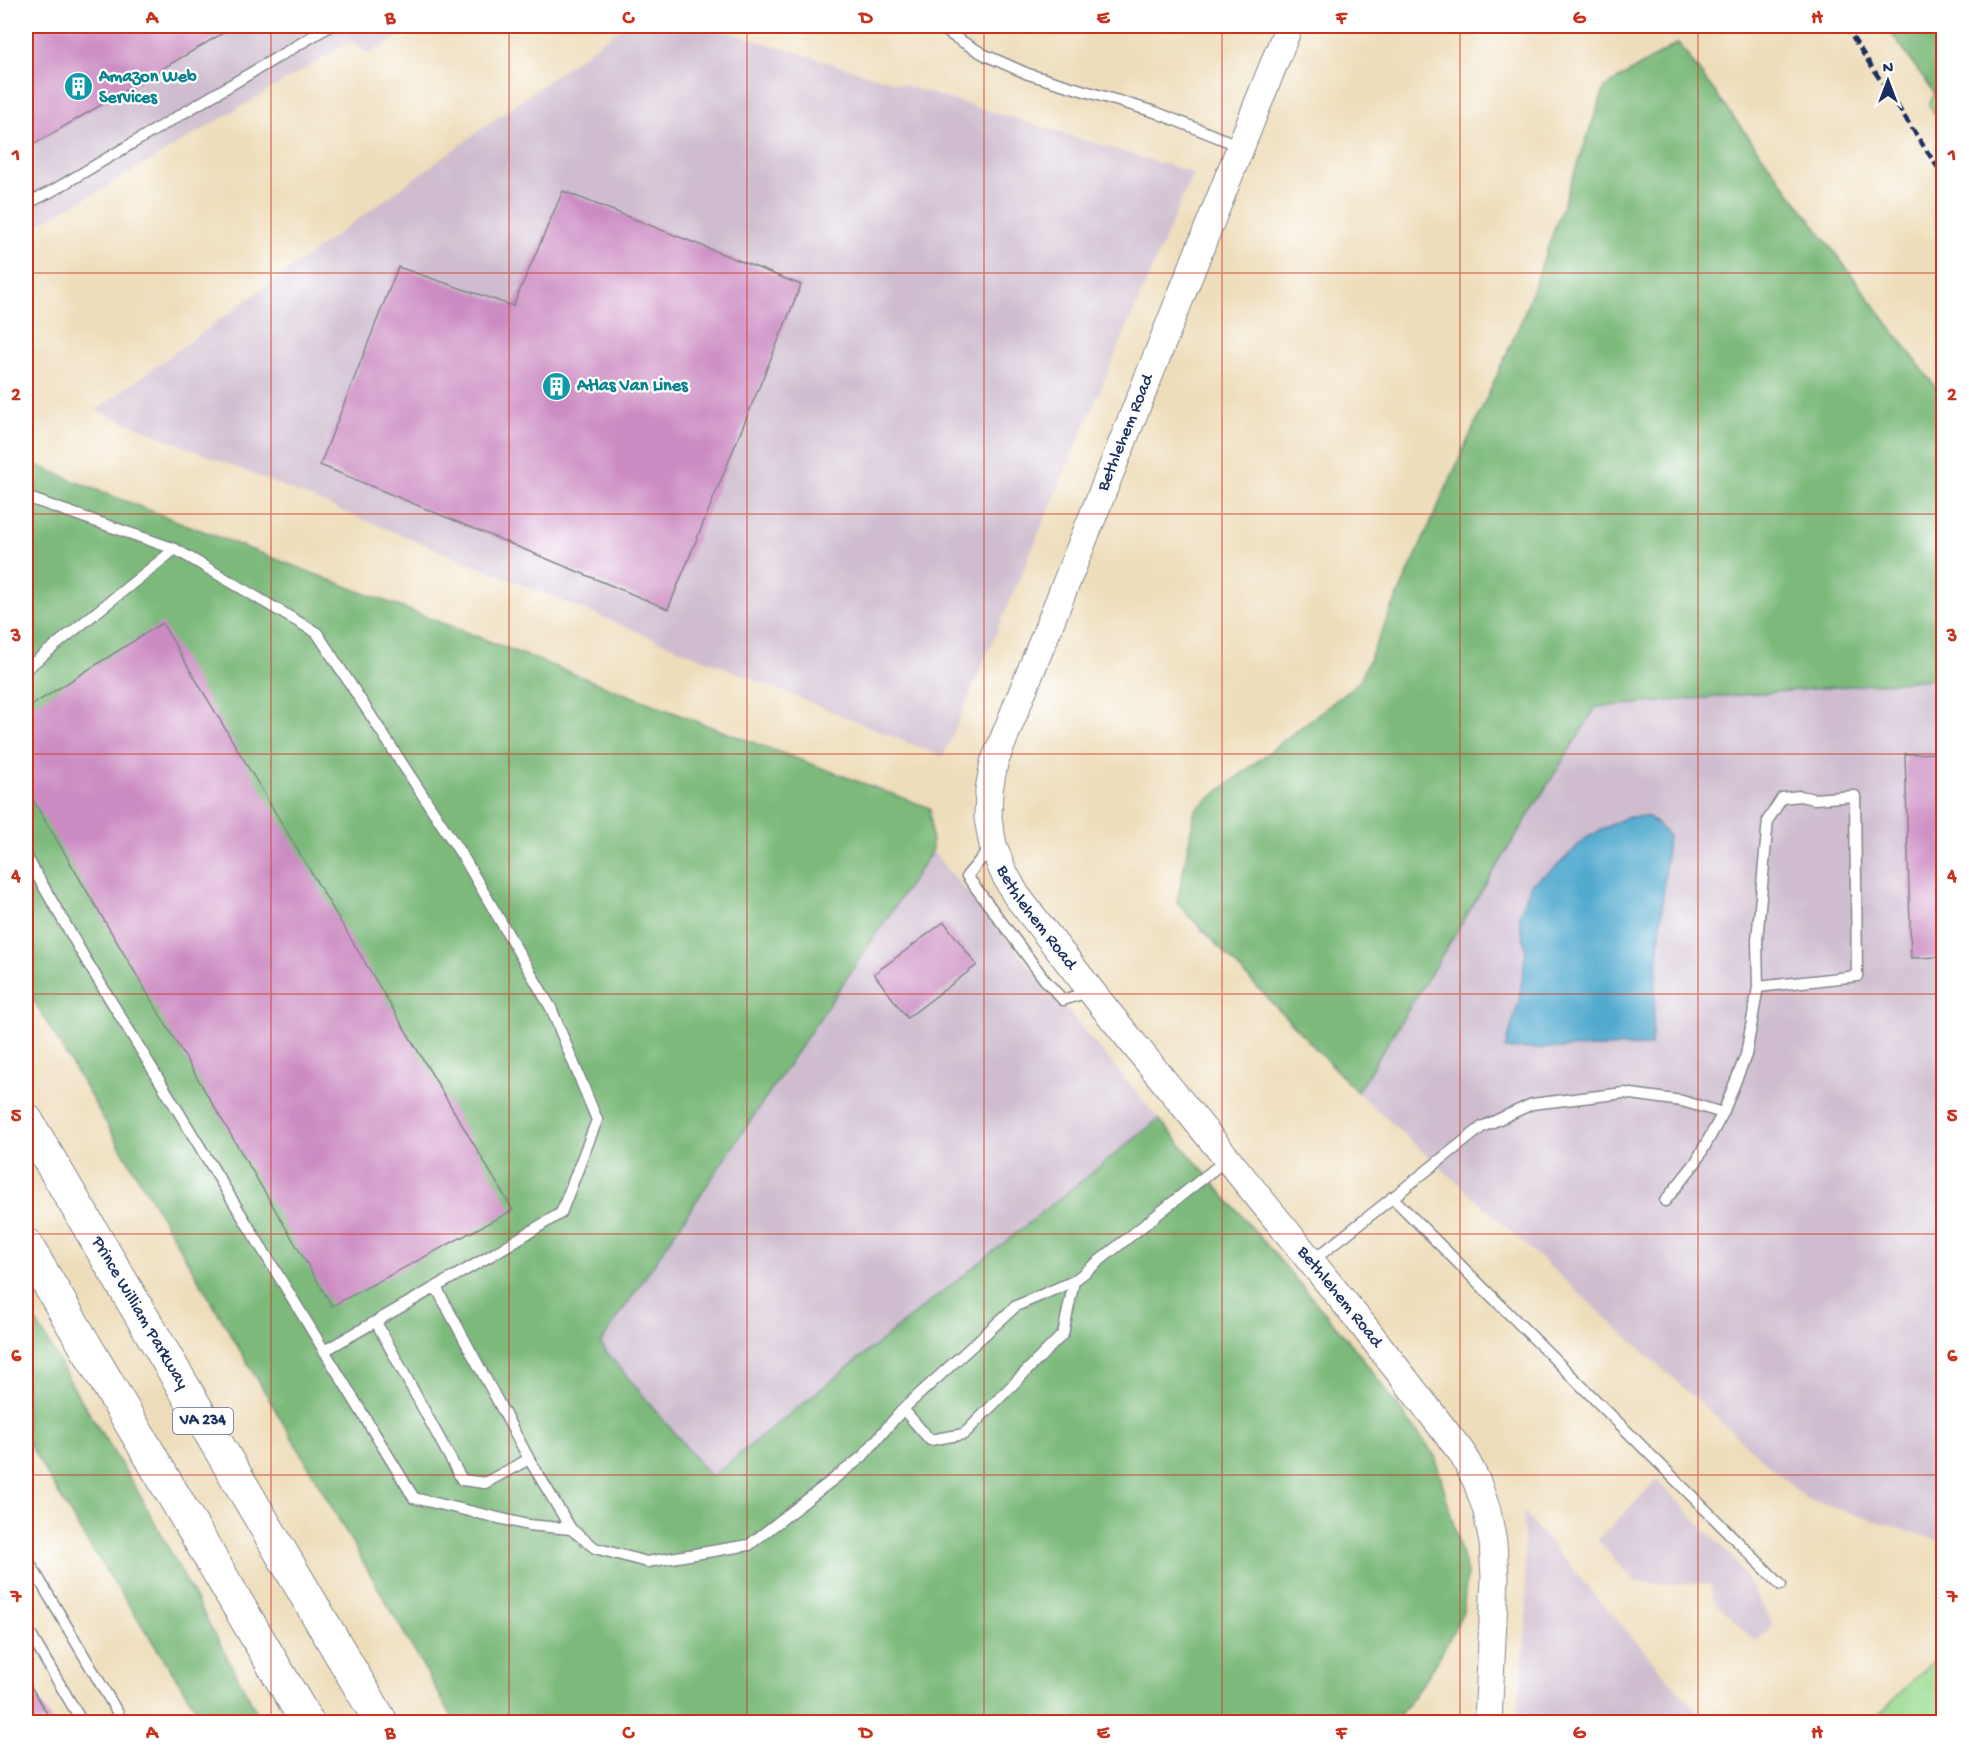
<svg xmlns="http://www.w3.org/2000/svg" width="1969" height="1748" viewBox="0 0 1969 1748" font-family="'Gochi Hand',sans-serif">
	<rect width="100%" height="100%" fill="#fff"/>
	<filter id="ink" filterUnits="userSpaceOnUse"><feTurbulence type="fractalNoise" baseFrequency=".0167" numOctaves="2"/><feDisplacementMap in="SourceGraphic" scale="12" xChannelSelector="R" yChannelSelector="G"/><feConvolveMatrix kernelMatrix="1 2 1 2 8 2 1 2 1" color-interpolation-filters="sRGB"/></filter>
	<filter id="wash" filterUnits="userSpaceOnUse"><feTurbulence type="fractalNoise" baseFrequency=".008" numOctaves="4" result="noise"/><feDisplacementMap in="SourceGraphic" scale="24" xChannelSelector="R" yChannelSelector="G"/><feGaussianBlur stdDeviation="1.35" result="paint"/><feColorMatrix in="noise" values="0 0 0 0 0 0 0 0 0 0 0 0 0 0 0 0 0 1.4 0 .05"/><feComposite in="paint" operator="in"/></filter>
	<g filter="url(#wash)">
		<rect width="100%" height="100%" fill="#eeddba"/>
		<!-- industrial -->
		<path fill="#cfbdcf" d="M26,26h391l-48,28 -19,-12 -239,142 -85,47z
			M623,26h87l483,147 -250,584 -847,-347z
			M1943,678v864l-137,-43 -449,-407 239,-385z
			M932,851l227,268 -448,359 -111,-134z
			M1657,1480l78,80 38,64 -17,18 -43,-42 -2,-16 -75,-1 -39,-43z
			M1523,1512l183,210h-189l10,-105z"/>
		<!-- green -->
		<path fill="#9ad98f" stroke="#5a8476" stroke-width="1.5" d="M1943,88v39l-14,-23 6,-10z
			M1943,1651v71h-72z"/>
		<!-- forest -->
		<path fill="#7bb97a" stroke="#4b746c" stroke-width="1.5" d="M1886,26h57v62l-8,6z
			M1678,43l265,354v281l-347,29 -239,385 -180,-189 18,-93 164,-128 164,-365 82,-230z
			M26,461l63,26 625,241 216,80 2,43 -332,493 111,133 448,-358 194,227 82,110 32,118 -4,38 -29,55 -39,55h-940l-156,-272 -273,-463z
			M26,1303l49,87 63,102 124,230h-57l-122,-187 -57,-96z"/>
		<!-- water -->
		<path fill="#52aacf" stroke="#366c96" stroke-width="1.5" d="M1626,817h23l19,18 -17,211 -146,3 14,-48 7,-50 -7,-34 12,-33 25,-17 30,-29z"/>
		<g id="blocks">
			<!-- building -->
			<path fill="#cc8cc3" d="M26,26h209l-209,123z
				M563,191l238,94 -133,324 -348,-144 78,-198 115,39z
				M162,623l351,587 -181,96 -306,-518v-79z
				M1944,753v204l-33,1 -6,-204z
				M944,922l33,43 -70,53 -33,-44z
				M26,1678l26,44h-26z"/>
		</g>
	</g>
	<g filter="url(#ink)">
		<use href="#blocks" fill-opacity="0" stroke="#84868c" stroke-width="1.5"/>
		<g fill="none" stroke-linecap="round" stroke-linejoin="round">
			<defs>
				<path id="service" d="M939,26l17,12 29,17 43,19 127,38 85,34
					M26,204l26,-13 278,-165
					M26,497l149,52 142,84 148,227 86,148 46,112 -36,93 -71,43 -166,95
					M26,669l149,-120
					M991,847l-24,29 78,104 18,20 28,-9
					M26,856l57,99 331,543 114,27 43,4 24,19 52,14 102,-17 113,-88 41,-48 113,-103 58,-25 153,-122
					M1392,1197l389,388
					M1665,1201l31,-39 27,-49 23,-58 12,-68 -1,-47 11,-120 14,-22 18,-2 14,3 41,-3 2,180 -99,11
					M1311,1262l171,-135 50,-23 92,-11 58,8 41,12
					M376,1322l86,158 23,3 44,-24 -93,-172
					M903,1409l27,31 34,-6 99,-100 11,-53
					M529,1459l42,70
					M26,1557l97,165
					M26,1627l56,95"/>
				<g id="tertiary">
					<path id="s1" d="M1289,26l-295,737 -5,27 -1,28 5,27 10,26 13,24 90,115 256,314 100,129 15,29 10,29 6,32 2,35 -7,144"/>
				</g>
				<g id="motorway">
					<path id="s2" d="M26,1120l355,602"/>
					<path d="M26,1245l281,477"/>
				</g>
			</defs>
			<!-- service casing -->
			<use href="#service" stroke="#84868c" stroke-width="13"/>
			<!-- tertiary casing -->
			<use href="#tertiary" stroke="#84868c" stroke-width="29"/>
			<!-- motorway casing -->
			<use href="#motorway" stroke="#84868c" stroke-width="35"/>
			<!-- service -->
			<use href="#service" stroke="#fff" stroke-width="10"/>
			<!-- tertiary -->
			<use href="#tertiary" stroke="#fff" stroke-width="27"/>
			<!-- motorway -->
			<use href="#motorway" stroke="#fff" stroke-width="33"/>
			<!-- rail -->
			<path stroke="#1b2f5e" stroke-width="4.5" stroke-dasharray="9 4.5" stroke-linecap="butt" d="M1845,26l99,151"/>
		</g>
	</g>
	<!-- grid -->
	<path fill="none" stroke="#c8321e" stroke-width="1.5" stroke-opacity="0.55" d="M271,26v1696M509,26v1696M747,26v1696M984,26v1696M1222,26v1696M1460,26v1696M1698,26v1696M26,273h1918M26,514h1918M26,754h1918M26,994h1918M26,1234h1918M26,1475h1918"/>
	<!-- icons -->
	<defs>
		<symbol id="building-disc" viewBox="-11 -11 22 22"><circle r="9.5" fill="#0f9aa8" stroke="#fff"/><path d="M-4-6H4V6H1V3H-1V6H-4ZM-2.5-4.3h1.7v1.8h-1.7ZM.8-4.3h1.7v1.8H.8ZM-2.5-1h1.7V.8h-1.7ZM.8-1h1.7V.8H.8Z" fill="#fff"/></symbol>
	</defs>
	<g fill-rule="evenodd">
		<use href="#building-disc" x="62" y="70" width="33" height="33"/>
		<use href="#building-disc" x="540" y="370" width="33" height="33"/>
	</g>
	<g text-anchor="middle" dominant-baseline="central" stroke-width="4.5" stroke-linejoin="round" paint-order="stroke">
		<!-- shield labels -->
		<rect fill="#fff" stroke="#5f6d8e" stroke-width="1.5" x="173" y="1408" width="60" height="26" rx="4.5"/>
		<g font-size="16" font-weight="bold" fill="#1b2f5e">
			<text x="203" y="1421">VA 234</text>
		</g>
		<!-- culture labels -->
		<g font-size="18" font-weight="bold" fill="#0d838f" stroke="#fff" text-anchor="start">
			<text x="99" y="77">Amazon Web<tspan x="99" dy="21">Services</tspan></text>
			<text x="577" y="386">Atlas Van Lines</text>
		</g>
		<!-- street labels -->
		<g font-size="18" fill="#1b2f5e" stroke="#fff">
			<text transform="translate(1126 433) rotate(-68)">Bethlehem Road</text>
			<text stroke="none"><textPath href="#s1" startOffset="962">Bethlehem Road</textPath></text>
			<text stroke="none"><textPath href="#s1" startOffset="1448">Bethlehem Road</textPath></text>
			<text stroke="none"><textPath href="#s2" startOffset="224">Prince William Parkway</textPath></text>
		</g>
	</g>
	<!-- margin -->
	<rect width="1969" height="1748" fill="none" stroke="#fff" stroke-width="66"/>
	<!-- north arrow -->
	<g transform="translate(1888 81)" stroke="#ffffff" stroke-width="4.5" paint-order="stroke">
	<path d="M0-4.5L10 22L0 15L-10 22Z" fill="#1b2f5e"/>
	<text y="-9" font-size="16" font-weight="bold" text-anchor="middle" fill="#1b2f5e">N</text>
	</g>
	<rect x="33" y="33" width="1903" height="1682" fill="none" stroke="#c8321e" stroke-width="2"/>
	<g font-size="20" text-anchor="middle" font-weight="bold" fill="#c8321e">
		<text x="152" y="23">A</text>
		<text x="390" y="23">B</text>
		<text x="628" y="23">C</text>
		<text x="866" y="23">D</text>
		<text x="1103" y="23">E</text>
		<text x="1341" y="23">F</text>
		<text x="1579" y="23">G</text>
		<text x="1817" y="23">H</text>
		<text x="16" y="160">1</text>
		<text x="1952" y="160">1</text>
		<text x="16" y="400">2</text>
		<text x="1952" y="400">2</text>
		<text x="16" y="641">3</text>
		<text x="1952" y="641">3</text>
		<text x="16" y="881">4</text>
		<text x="1952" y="881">4</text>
		<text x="16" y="1121">5</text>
		<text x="1952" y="1121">5</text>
		<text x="16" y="1361">6</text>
		<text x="1952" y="1361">6</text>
		<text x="16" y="1602">7</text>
		<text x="1952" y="1602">7</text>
		<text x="152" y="1738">A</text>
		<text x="390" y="1738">B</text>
		<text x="628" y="1738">C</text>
		<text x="866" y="1738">D</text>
		<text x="1103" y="1738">E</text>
		<text x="1341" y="1738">F</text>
		<text x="1579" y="1738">G</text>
		<text x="1817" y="1738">H</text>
	</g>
</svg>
